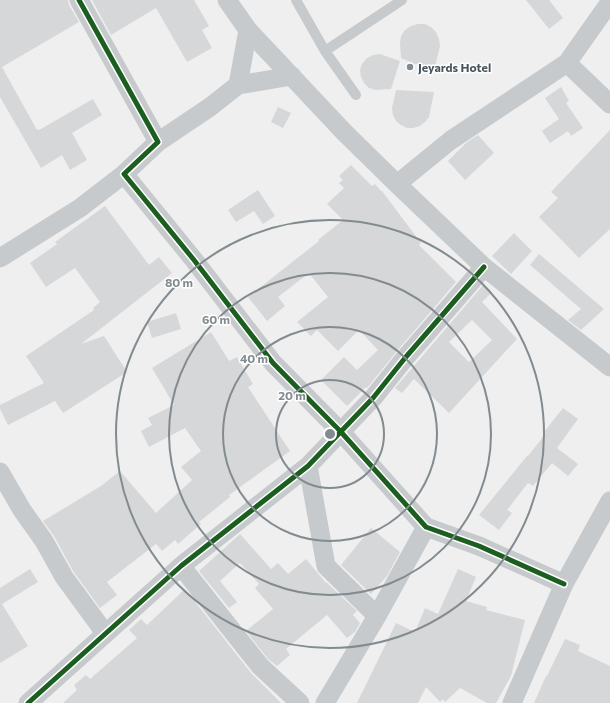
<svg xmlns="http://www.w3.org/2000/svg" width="610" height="703" viewBox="0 0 610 703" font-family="Commissioner,sans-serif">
	<rect width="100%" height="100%" fill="#f0efef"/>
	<!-- building -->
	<path fill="#d6d7d8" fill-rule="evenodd" d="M0,0h68l1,5 10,17 -77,45 35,63 1,-1 1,1 54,-31 9,16 -30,18 15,27 -17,10 -8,-15 -21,13 -41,-71z
		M92,0h102l15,26 -7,4 10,18 -25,14 -31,-54 -45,27z
		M526,0h23l14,18 -14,11z
		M418,24h7l6,3 5,5 3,7 1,7 -5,20 -20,-2 -14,-6 -1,-15 1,-7 4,-6 6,-4z
		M380,54l20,7 -9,28 -15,1 -7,-2 -5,-5 -3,-6 -1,-7 2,-6 5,-6 6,-3z
		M561,87l8,14 -3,2 17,25 -12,8 -3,-5 -18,12 -8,-12 17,-12 -14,-21z
		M396,90l38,2 -5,25 -4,5 -5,4 -7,2h-6l-6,-3 -5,-4 -3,-6 -1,-7z
		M278,107l13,6 -8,15 -12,-6z
		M610,130v99l-31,29 -40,-41 19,-19 -7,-6z
		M478,135l16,18 -29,27 -17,-19 19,-19z
		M351,165l21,21 3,-2 6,7h1l39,52 -2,2 37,37 -59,69 -30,37 -1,-1 -19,19 -26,-26 23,-23 13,13 21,-20 -19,-20 -21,21 -21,-21 -6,6 -14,-14 31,-25 -19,-24 -31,24 7,9 -18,15 -19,-24 71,-56 -1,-1 25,-20 -16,-16 17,-16 -5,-5 4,-3 -4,-4z
		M258,190l17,26 -12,8 -9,-13 -18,11 -8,-12z
		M105,206l44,59 10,-8 13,16 -91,71 23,-8 23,36 -64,41 -8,-12 -47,24 -8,-16v-4l44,-22 -18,-27 68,-46 -1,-2 7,-6 -25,-34 -29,19 -16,-24 27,-19 -2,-2z
		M514,233l18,18 -21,23 -19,-18z
		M539,254l65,55 -23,21 -13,-10 13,-11 -51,-44z
		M484,284l8,8 -10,10 35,37 -68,74 -35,-34 -12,14 -7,-5zM472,320l20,20 -23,22 -20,-20z
		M176,313l5,16 -29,9 -5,-16z
		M211,332l18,29 8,-4 16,27 -5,3 42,64 -61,44 1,2 -31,25 2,2 -23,20 -3,-4 -13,11 -6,-7 -49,38 10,13 -17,13 -27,-37 -19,-35 -11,-15 58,-35 19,-15 36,42 36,-33 -11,-13 20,-16 -16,-23 -36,19 -8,-16 11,-6 -4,-7 26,-13 -22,-37z
		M563,408l15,11 -21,29 21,16 -10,12 -16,-13 -19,23 -5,-3 -21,27 5,3 -13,17 -20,-15 48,-59h1l18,-23 -2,-1z
		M371,528l29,24 -13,24 -16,18 -30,-29z
		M240,534l31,35 7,-6 10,11 18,-15 20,24v-1l31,29 -4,4 7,8 -5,9 -8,6 -20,-23 -41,34 4,6 -13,11 -9,-7 -22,-28 27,-22 -18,-21 4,-4 -19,-21 -20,18 17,21 -8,6 -30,-37z
		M30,569l8,13 -36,22 26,42 -28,17v-75z
		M458,569l18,8 -10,24 21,6 -1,3 39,10 -14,56 -15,27h-9l-27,-15 -15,14 -2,-3 -3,3 -14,-15 -8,16h-61l39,-80 19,9 10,-24 13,6z
		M185,589l66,84 30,30h-218l14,-13 -3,-5 12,-10 4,4 47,-41 -8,-8 12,-11 6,6z
		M565,639l15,6 -2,6 32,15v37h-76l12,-27h1z"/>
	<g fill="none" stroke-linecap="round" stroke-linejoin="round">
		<!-- service -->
		<path stroke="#c7cacc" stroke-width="10" d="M296,0l29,51 31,44
			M325,51l77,-51"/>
		<!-- minor -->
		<path stroke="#c7cacc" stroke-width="19" d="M79,0l79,142 -34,32 70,86 79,103 68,69 85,95 53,19 85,38
			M227,0l21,30 96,102 53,52 87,83 126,100
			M567,63l43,41
			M238,85l54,-9
			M158,142l52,-35 28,-22 10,-55
			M397,184l54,-44 116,-77 43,-61
			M0,258l80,-50 44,-34
			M308,466l18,100 51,50
			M0,472l22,38 22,31 20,36 41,56
			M181,566l79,100 40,37
			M28,703l153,-137 127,-100 65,-68 32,-40 79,-91
			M325,703l52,-87 49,-89
			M512,703l52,-119 46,-83"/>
		<defs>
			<path id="cycleway" d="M79,0l79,142 -34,32 70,86 79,103 68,69 85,95 53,19 85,38
				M28,703l153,-137 127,-100 65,-68 32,-40 79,-91"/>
		</defs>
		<!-- cycleway casing -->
		<use href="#cycleway" stroke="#fff" stroke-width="8"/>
		<!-- cycleway -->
		<use href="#cycleway" stroke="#1b5e20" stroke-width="5"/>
	</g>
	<!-- distance rings -->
	<g fill="none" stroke="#828b90" stroke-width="2">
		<circle cx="330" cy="434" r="54"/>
		<circle cx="330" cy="434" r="107"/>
		<circle cx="330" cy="434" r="161"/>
		<circle cx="330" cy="434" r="214"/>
	</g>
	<!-- markers -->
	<circle fill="#828b90" stroke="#fff" stroke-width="1.5" cx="410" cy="67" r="4"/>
	<g text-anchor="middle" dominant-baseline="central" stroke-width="3" stroke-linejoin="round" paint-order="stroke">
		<!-- poi labels -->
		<g font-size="12" font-weight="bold" fill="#46555d" stroke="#fff" text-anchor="start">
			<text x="418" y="67">Jeyards Hotel</text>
		</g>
	</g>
	<circle cx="330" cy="434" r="6" fill="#828b90" stroke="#fff" stroke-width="2"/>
	<g font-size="12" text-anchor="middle" font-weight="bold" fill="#828b90" stroke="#fff" stroke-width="3" stroke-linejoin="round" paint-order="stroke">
		<text x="179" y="287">80 m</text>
		<text x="216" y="324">60 m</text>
		<text x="254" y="363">40 m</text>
		<text x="292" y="400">20 m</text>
	</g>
</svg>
